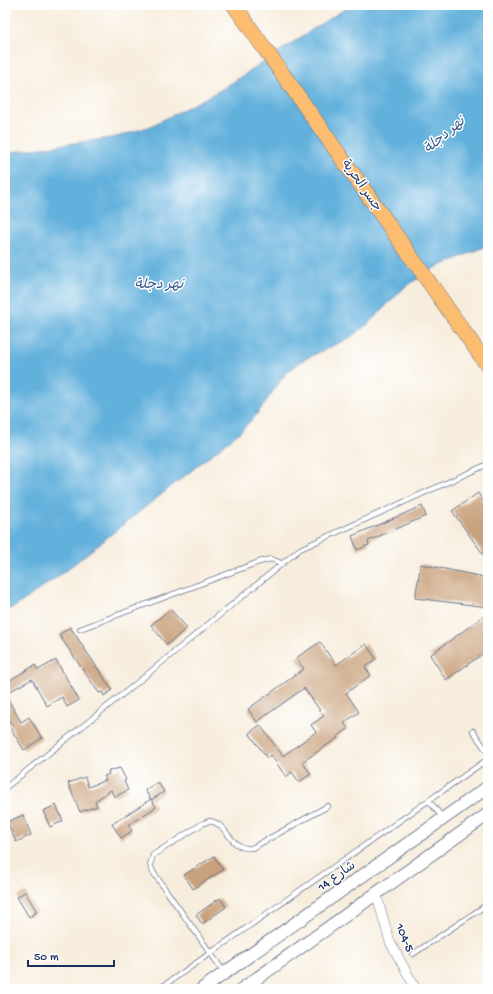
<svg xmlns="http://www.w3.org/2000/svg" width="493" height="994" viewBox="0 0 493 994" font-family="'Gochi Hand','Playpen Sans Arabic',sans-serif">
	<rect width="100%" height="100%" fill="#fff"/>
	<filter id="ink" filterUnits="userSpaceOnUse"><feTurbulence type="fractalNoise" baseFrequency=".025" numOctaves="2"/><feDisplacementMap in="SourceGraphic" scale="8" xChannelSelector="R" yChannelSelector="G"/><feConvolveMatrix kernelMatrix="1 2 1 2 8 2 1 2 1" color-interpolation-filters="sRGB"/></filter>
	<filter id="wash" filterUnits="userSpaceOnUse"><feTurbulence type="fractalNoise" baseFrequency=".012" numOctaves="4" result="noise"/><feDisplacementMap in="SourceGraphic" scale="16" xChannelSelector="R" yChannelSelector="G"/><feGaussianBlur stdDeviation="0.9" result="paint"/><feColorMatrix in="noise" values="0 0 0 0 0 0 0 0 0 0 0 0 0 0 0 0 0 1.4 0 .05"/><feComposite in="paint" operator="in"/></filter>
	<g filter="url(#wash)">
		<rect width="100%" height="100%" fill="#f7eddc"/>
		<!-- water -->
		<path fill="#62b0dc" stroke="#3e709d" d="M352,5h136v240l-55,24 -28,18 -37,37 -19,14 -46,22 -17,13 -29,41 -16,17 -181,144 -44,31 -11,5v-458l112,-16 34,-11 70,-36 106,-70z"/>
		<g id="blocks">
			<!-- building -->
			<path fill="#c9a17b" d="M478,493l10,16v52l-36,-50z
				M422,506l4,10 -58,25 1,4 -12,5 -5,-14z
				M421,564l67,14v29l-73,-9z
				M170,609l17,19 -20,17 -16,-20z
				M488,613v37l-42,30 -16,-25z
				M70,627l42,63 -8,6 -2,-4 -3,1 -40,-58z
				M320,642l16,23 30,-21 10,15 -11,8 6,8 -25,18 13,19 -15,11 4,6 -11,8 1,1 -36,24 9,12 -12,8 -7,-10 -6,5 -15,-22 -4,3 -18,-25 11,-8 23,31 33,-24 -5,-7 13,-9 -20,-28 -47,34 -9,-13 56,-40 -8,-11z
				M56,660l23,40 -12,7 -5,-10 -15,9 -15,-27 -27,15v-11l30,-18 3,5z
				M5,694l16,28 8,-5 13,21 -18,12 -13,-21 2,-1 -8,-14z
				M120,768l6,12 -2,1 4,9 -14,7 -3,-7 -16,11 2,5 -17,6 -12,-29 17,-6 3,10 18,-7 -2,-4 5,-2 -1,-3z
				M158,782l6,10 -13,8 -6,-10z
				M151,799l5,8 -28,18 4,6 -11,7 -9,-14z
				M56,805l7,16 -13,6 -7,-16z
				M23,815l8,20 -15,7 -9,-20z
				M214,856l9,14 -30,19 -9,-14z
				M25,892l12,20 -8,5 -12,-20z
				M220,898l6,9 -24,17 -6,-9z"/>
		</g>
	</g>
	<g filter="url(#ink)">
		<use href="#blocks" fill-opacity="0" stroke="#68728a" stroke-width="1"/>
		<g fill="none" stroke-linecap="round" stroke-linejoin="round">
			<defs>
				<path id="service" d="M80,629l179,-67 12,-3 10,4
					M473,731l15,22
					M5,788l128,-102 167,-137 188,-85
					M429,801l14,17
					M413,954l75,-50
					M224,972l-71,-100 -3,-7 3,-10 49,-31 7,-3c20,2 19,29 43,27l76,-42
					M159,989l329,-230"/>
				<path id="minor" d="M376,893l14,49 26,47"/>
				<path id="tertiary" d="M202,989l286,-202
					M242,989l246,-175"/>
				<path id="primary" d="M234,5l254,361"/>
			</defs>
			<!-- service casing -->
			<use href="#service" stroke="#68728a" stroke-width="6"/>
			<!-- minor casing -->
			<use href="#minor" stroke="#68728a" stroke-width="10"/>
			<!-- tertiary casing -->
			<use href="#tertiary" stroke="#68728a" stroke-width="14"/>
			<!-- primary casing -->
			<use href="#primary" stroke="#68728a" stroke-width="16"/>
			<!-- service -->
			<use href="#service" stroke="#fff" stroke-width="4.5"/>
			<!-- minor -->
			<use href="#minor" stroke="#fff" stroke-width="9"/>
			<!-- tertiary -->
			<use href="#tertiary" stroke="#fff" stroke-width="12"/>
			<!-- primary -->
			<use href="#primary" stroke="#fcbd6f" stroke-width="15"/>
		</g>
	</g>
	<g text-anchor="middle" dominant-baseline="central" stroke-width="3" stroke-linejoin="round" paint-order="stroke">
		<!-- street labels -->
		<g font-size="13" fill="#1b2f5e" stroke="#fff">
			<text transform="translate(361 186) rotate(55)">جسر الحرية</text>
			<text transform="translate(337 877) rotate(-35)">شارع 14</text>
			<text transform="translate(404 938) rotate(68)">104-5</text>
		</g>
		<!-- water labels -->
		<g font-size="14" font-style="italic" fill="#345c8a" stroke="#fff">
			<text transform="translate(445 136) rotate(-40)">نهر دجلة</text>
			<text x="159" y="285">نهر دجلة</text>
		</g>
	</g>
	<!-- margin -->
	<rect width="493" height="994" fill="none" stroke="#fff" stroke-width="20"/>
	<!-- scale -->
	<path d="M28 960v6h86v-6" fill="none" stroke="#1b2f5e" stroke-width="2"/>
	<text x="34" y="960" font-size="12" fill="#1b2f5e" stroke="#ffffff" stroke-width="3" paint-order="stroke">50 m</text>
</svg>
